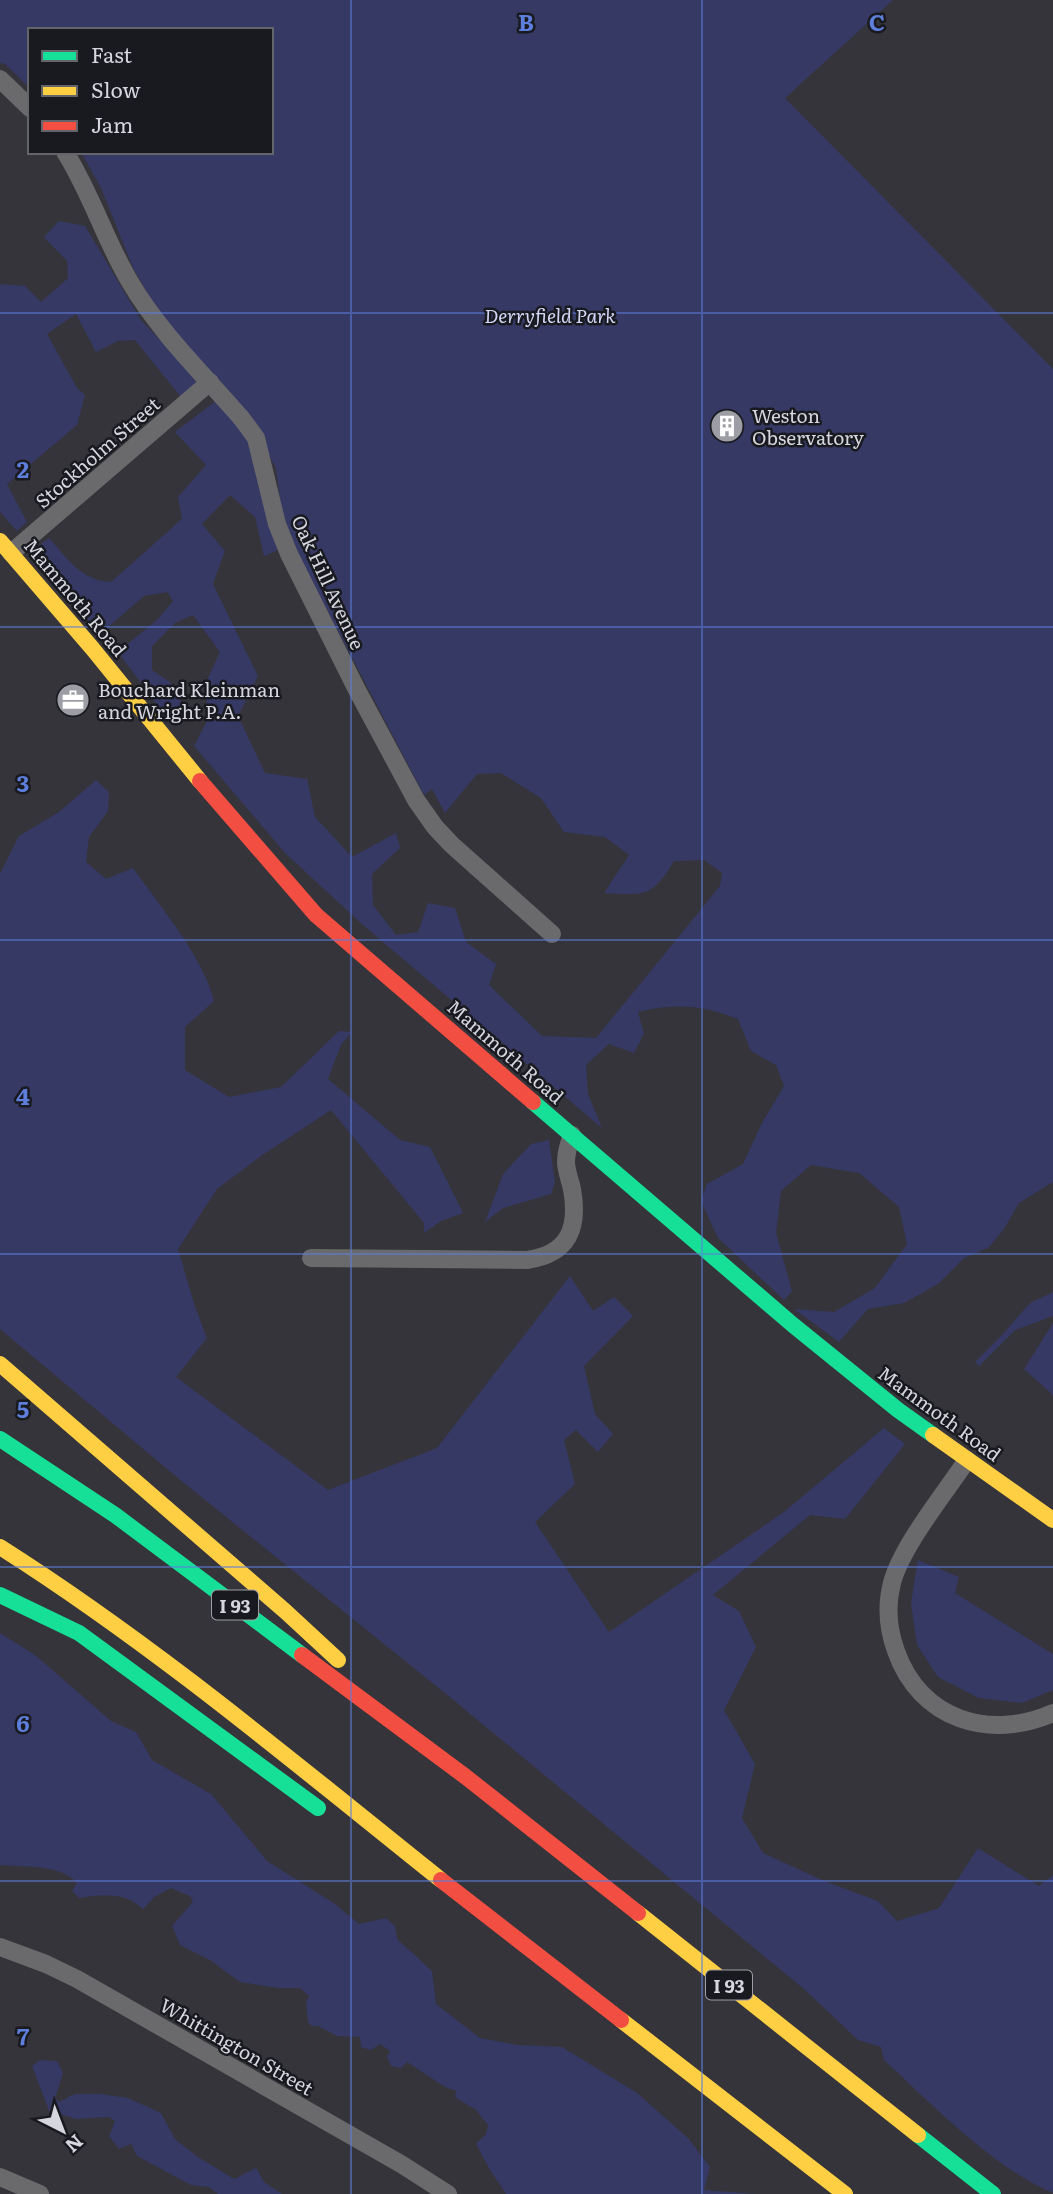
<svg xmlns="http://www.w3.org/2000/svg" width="1053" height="2194" viewBox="0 0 1053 2194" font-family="Literata,serif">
	<rect width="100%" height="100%" fill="#34343a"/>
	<!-- green -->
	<path fill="#373965" d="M0,0h893l-108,98 268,271v813l-34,21 -15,26 -16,19 -24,10 -26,26 -34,19 -36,6 -29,33 -45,-33 40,3 41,-24 32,-44 -8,-37 -40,-34 -48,-8 -30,26 -5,42 16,58 -8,9 -66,-62 -17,-37 6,-17 36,-20 19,-41 22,-37 -8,-21 -25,-14 -13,-32c-36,-14 -62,-16 -100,-7l6,21 -10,20 -25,-9 -23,21 2,29 14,34 -239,-203 -78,-72 -91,-107 12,-23 1,-43 13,-28 -27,-37 -18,8 -23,23v24l19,13 14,26 -19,8 -48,-65 40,-33 15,-18 -6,-9 -23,4 -36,31 -16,-2 -64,-71 21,-16c18,20 33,43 62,44l71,-63 -4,-22 28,-32 -31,-33 42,-32 34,38 32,110 -19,8 -9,-39 -25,-22 -28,29 23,27 -12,33 45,92 -20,40 27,57 42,6 8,38 37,40 44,-24 4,15 -28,26 1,31 23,30 22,-3 10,-29 27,5 11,34 30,22 -7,21 53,51 54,2 124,-152 2,-13 -18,-13 -30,1c-22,37 -29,34 -70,32l25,-38 -24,-18 -41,-5 -23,-34 -40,-25 -24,1 -32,39 -13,-24 -8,6 -131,-250 -12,-39 -5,-38 -21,-39 -94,-113 -28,-48 -32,-80 -20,-36h190v-122h-241v58l-25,-24 -5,-1z
		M59,221l26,5 56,94 59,62 -19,15 -46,-57 -17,1 -22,11 -20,-38 -29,20 30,54 8,7 -8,30 -70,59 20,38 -10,9 -17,-19v-228l25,2 16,16 27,-24 -1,-17 -23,-24z
		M96,780l13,12 -1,19 -19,26 -3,25 20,17 27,-11c26,37 71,90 81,133l-29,26v43l44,27 52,-10 58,-56 13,1 -11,13 -13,34 72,61 30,7 33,66 -22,8 -17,12v-10l-93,-113 -70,46 -44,33 -39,60 17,58 12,31 -31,39 152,113 109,-42 133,-172 23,35 21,-14 19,19 -49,50 11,48 18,20 -15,18 -22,-22 -12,10 11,44 -40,38 74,110 175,-120 100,-84 21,16 -60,75 -35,-4 -97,80 26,16 17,36 -32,63 31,54 -13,54 21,35 61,28 54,20 19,20 42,-13 39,-60 61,38 14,-11v318c-61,-26 -120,-88 -169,-133l-3,-13 -23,-7 -54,-51 -364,-300 -256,-206 -184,-154v-455l19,-38 40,-24z
		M549,1140l6,42 -4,12 -48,14 -18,14 18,-48 28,-30z
		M1053,1292v24l-38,14 -36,36 -4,-4 28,-28 27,-31z
		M1053,1323v72l-29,-26z
		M918,1560l41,17 -4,16 98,61v36l-31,13 -43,-5 -41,-21 -21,-32 -6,-42z
		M0,1633l35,22 76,66 25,11 16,28 59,34 56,67 68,43 24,20 27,-6 9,8 2,13 35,32 4,33 44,34 38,7 44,2 75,46 51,45 22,29 -6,23 51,4h-249l-16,-24 -14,-26 10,-10 2,-9 -12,-15 -21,-13 1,-6 -11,-4 -38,-25 -6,6 -10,-2 -4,-9 3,-6 -10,-7 -9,6 -10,-3 -1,-10 -23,-1 -19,-10h-6l-4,-4 -2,-19 3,-7 -9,-8h-22l-38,-6 -30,-22 -30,-15 -8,-19 21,-24 -3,-6 -19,-8 -17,9 -11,12c-17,-17 -41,-15 -64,-11l-7,-7 5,-8c-16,-19 -54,-16 -77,-18z
		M40,2060l17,1 6,12 -8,25 4,4 16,-8h26l27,4 33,15 14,26 23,18 36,22 22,-11 8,14 18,12h-64l-9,-7 -18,-2 -54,-29 -6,-12 -12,5 -10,-13 6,-15 -6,-4 -33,2 -27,-8 -17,-45z"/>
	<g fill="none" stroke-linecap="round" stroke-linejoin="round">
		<!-- street -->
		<path stroke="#6a6a6c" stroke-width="18" d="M0,79l30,29
			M65,152c26,41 40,88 65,130 30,51 74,93 112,137l14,19 21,86 12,30 68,136 59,110 19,27 17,18 100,89
			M11,553l199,-171
			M311,1258l216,2c42,-6 52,-32 45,-71 -2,-9 -6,-19 -6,-27 0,-10 3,-19 6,-27
			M967,1460c-22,33 -66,87 -75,123 -6,23 -4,46 4,68 24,69 94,90 157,62
			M0,1947l46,17 31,15 324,185 47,30
			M0,2177l40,17"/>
		<!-- fast -->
		<path stroke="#16e098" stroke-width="16" d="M533,1102l260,223 105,85 35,25
			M0,1439l115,76 187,140
			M0,1595l79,38 239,175
			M918,2135l75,59"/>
		<!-- slow -->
		<path stroke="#ffcf43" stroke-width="16" d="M0,541l92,107 108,133
			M0,1364l285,247 53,49
			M933,1435l120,85
			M0,1547c156,99 297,218 441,333
			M638,1913l280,222
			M621,2020l224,174"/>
		<!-- jam -->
		<path stroke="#f24e42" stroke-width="16" d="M200,781l116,134 217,187
			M302,1655l164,122 172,136
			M441,1880l180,140"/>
	</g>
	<!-- grid -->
	<path fill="none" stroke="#5d7eda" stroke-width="2" stroke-opacity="0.55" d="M351,0v2194M702,0v2194M0,313h1053M0,627h1053M0,940h1053M0,1254h1053M0,1567h1053M0,1881h1053"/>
	<!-- icons -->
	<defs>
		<symbol id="building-disc" viewBox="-11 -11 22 22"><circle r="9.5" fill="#9d9da5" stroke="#191a1f"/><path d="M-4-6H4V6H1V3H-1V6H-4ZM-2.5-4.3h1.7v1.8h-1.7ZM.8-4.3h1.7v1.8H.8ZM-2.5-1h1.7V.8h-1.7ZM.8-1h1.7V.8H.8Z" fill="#fff"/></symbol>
		<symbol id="office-disc" viewBox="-11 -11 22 22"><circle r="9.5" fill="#9d9da5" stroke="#191a1f"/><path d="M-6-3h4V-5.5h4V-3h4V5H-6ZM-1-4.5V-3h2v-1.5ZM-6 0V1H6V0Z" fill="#fff"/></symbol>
	</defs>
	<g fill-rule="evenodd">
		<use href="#building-disc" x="708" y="407" width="38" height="38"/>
		<use href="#office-disc" x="54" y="681" width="38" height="38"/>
	</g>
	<g text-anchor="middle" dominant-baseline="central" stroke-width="5" stroke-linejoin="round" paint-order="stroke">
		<!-- shield labels -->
		<g fill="#191a1f" stroke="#9d9ea5" stroke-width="2">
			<rect x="212" y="1590.5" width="46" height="29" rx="5"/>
			<rect x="706" y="1970.5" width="46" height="29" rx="5"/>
		</g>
		<g font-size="18" font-weight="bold" fill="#d5d6de">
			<text x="235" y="1605">I 93</text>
			<text x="729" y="1985">I 93</text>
		</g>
		<!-- park labels -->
		<g font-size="19" font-style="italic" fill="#d3d6f8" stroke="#191a1f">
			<text x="550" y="315">Derryfield Park</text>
		</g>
		<!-- poi labels -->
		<g font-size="19" fill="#d5d6de" stroke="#191a1f" text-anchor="start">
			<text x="752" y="415">Weston<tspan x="752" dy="22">Observatory</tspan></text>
			<text x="98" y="689">Bouchard Kleinman<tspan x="98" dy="22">and Wright P.A.</tspan></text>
		</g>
		<!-- street labels -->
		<g font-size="19" fill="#d5d6de" stroke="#191a1f">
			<text transform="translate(97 452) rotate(-41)">Stockholm Street</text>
			<text transform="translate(329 582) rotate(65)">Oak Hill Avenue</text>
			<text transform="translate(76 597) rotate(50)">Mammoth Road</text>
			<text transform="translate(506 1051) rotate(41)">Mammoth Road</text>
			<text transform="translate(940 1413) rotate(36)">Mammoth Road</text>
			<text transform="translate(237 2046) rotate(30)">Whittington Street</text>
		</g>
	</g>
	<g font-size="23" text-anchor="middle" font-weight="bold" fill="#5d7eda" stroke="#191a1f" stroke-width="5" stroke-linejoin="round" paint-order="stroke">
		<text x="526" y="31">B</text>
		<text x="877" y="31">C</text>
		<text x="23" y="478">2</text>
		<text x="23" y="792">3</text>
		<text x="23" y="1105">4</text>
		<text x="23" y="1418">5</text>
		<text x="23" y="1732">6</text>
		<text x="23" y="2045">7</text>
	</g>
	<!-- legend -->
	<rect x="28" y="28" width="245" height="126" fill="#191a1f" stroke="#64656b" stroke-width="2"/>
	<rect x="42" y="51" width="35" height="10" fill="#16e098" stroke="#64656b" stroke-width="2"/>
	<text x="91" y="63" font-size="21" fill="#d5d6de">Fast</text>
	<rect x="42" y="86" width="35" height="10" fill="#ffcf43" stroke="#64656b" stroke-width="2"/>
	<text x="91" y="98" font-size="21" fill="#d5d6de">Slow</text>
	<rect x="42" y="121" width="35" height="10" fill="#f24e42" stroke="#64656b" stroke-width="2"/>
	<text x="91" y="133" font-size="21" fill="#d5d6de">Jam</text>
	<!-- north arrow -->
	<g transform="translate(63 2131) rotate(138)" stroke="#191a1f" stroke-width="5" paint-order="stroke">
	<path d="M0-5L12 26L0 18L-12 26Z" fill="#d5d6de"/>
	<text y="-10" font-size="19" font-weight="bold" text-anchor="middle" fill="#d5d6de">N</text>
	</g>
</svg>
